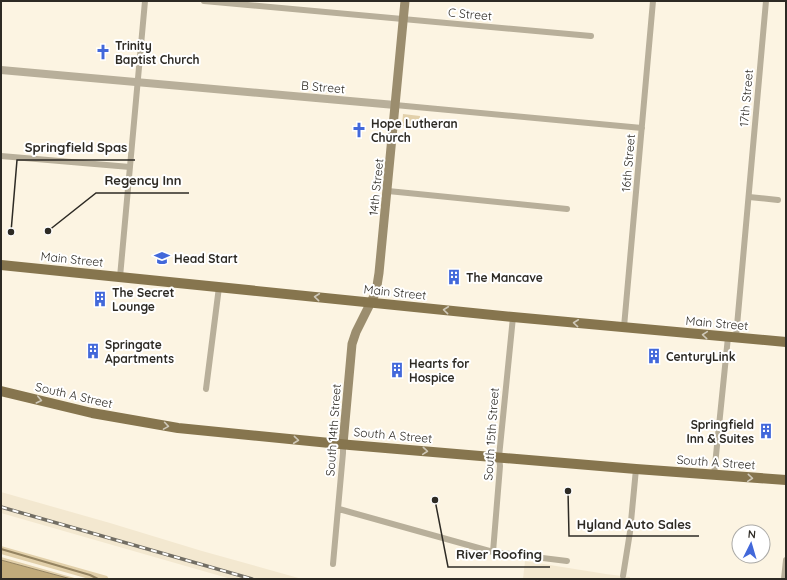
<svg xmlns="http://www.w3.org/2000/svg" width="787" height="580" viewBox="0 0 787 580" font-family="Quicksand,sans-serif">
	<rect width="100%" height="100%" fill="#fcf4e2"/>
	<!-- built -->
	<path fill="#f3e8d0" d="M1,492l109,31 92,28 100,28h-71l-230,-66z
		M525,561l81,13 24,3v2h-107z"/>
	<!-- green -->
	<path fill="#e2d0aa" d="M403,114l17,2 -1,12 -17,-2z
		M1,546l106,30 2,3h-20l-88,-25z
		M1,557l77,22h-7l-70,-19z"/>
	<!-- water -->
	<path fill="#c1ab7b" stroke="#958461" d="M1,560l70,19h-70z"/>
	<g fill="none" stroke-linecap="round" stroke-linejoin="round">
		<!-- stream -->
		<path stroke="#958461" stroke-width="2" d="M1,549l89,26 8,4"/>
		<!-- minor -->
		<path stroke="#b8af9a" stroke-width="6" d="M204,1l387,35
			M395,105l247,23
			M1,156l129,11
			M388,191l179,18
			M749,197l29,3
			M120,277l25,-276
			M624,327l29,-326
			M736,337l30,-336
			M206,389l13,-102
			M714,475l14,-138
			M339,509l154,43 74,9
			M493,552l7,-86 -1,-9 14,-140
			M333,564l10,-111v-9
			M623,576l7,-44 6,-63
			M784,579l2,-19"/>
		<!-- tertiary -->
		<path stroke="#b8af9a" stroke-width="8" d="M1,70l394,35"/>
		<!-- secondary -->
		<path stroke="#9b8d6e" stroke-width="9" d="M343,444l9,-100 4,-12 20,-40 3,-19 26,-272"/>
		<!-- primary -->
		<path stroke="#86754e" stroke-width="10" d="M1,265l512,52 273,25
			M1,391l91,22 86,15 172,17 286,24 150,11"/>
		<defs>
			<path id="rail" d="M1,507l251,72"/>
		</defs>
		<!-- rail casing -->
		<use href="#rail" stroke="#726e64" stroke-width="3.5"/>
		<!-- rail -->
		<use href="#rail" stroke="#fff" stroke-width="2" stroke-dasharray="6" stroke-linecap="butt"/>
	</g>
	<!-- one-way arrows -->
	<defs><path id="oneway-chevron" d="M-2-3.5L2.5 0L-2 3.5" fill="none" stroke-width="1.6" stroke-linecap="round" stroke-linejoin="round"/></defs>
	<g stroke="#cfc8b8">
		<use href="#oneway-chevron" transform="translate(317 297) rotate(-174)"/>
		<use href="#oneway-chevron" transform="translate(446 310) rotate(-174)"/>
		<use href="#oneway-chevron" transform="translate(576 323) rotate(-174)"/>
		<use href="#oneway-chevron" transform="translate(705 335) rotate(-175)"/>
		<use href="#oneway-chevron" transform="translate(39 400) rotate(13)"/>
		<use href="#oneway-chevron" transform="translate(166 426) rotate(9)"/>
		<use href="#oneway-chevron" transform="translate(296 440) rotate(6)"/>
		<use href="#oneway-chevron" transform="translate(425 451) rotate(5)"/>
		<use href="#oneway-chevron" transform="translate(750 478) rotate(5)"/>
	</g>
	<!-- icons -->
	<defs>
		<symbol id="church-bare" viewBox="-9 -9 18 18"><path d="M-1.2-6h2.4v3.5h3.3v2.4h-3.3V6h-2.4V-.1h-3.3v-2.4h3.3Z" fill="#4268da" stroke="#fff" stroke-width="2.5" paint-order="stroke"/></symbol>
		<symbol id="school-bare" viewBox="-9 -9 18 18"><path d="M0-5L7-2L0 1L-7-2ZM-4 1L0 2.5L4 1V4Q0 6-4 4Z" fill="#4268da" stroke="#fff" stroke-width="2.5" paint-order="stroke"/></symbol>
		<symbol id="building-bare" viewBox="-9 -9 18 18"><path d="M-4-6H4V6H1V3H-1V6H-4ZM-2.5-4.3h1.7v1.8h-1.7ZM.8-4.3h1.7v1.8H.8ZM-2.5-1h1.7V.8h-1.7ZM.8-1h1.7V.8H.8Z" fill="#4268da" stroke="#fff" stroke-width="2.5" paint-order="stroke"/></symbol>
	</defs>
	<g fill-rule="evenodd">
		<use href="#church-bare" x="92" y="41" width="22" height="22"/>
		<use href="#church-bare" x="348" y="119" width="22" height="22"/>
		<use href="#school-bare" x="151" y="247" width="22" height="22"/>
		<use href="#building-bare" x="443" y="266" width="22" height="22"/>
		<use href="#building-bare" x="89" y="288" width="22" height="22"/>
		<use href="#building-bare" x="82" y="340" width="22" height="22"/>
		<use href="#building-bare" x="643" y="345" width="22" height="22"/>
		<use href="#building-bare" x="386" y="359" width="22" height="22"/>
		<use href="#building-bare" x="755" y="420" width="22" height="22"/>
	</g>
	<g text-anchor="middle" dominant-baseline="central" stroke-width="4" stroke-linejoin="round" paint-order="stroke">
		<!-- street labels -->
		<g font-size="12" fill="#2d2a24" stroke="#fff">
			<text transform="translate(470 14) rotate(5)">C Street</text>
			<text transform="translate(323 87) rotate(5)">B Street</text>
			<text transform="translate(746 98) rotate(-85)">17th Street</text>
			<text transform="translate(628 163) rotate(-85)">16th Street</text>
			<text transform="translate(376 187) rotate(-84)">14th Street</text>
			<text transform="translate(72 259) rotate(6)">Main Street</text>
			<text transform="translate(395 292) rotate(6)">Main Street</text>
			<text transform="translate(717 323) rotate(5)">Main Street</text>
			<text transform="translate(74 395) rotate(13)">South A Street</text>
			<text transform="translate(333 430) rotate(-86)">South 14th Street</text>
			<text transform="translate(491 434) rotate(-86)">South 15th Street</text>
			<text transform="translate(393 435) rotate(5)">South A Street</text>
			<text transform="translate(716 462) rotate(4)">South A Street</text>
		</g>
		<!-- poi labels -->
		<g font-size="12" font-weight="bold" fill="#2d2a24" stroke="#fff" text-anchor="start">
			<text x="115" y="45">Trinity<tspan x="115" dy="14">Baptist Church</tspan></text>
			<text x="371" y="123">Hope Lutheran<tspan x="371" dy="14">Church</tspan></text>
			<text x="174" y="258">Head Start</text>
			<text x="466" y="277">The Mancave</text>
			<text x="112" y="292">The Secret<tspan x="112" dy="14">Lounge</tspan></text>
			<text x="105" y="344">Springate<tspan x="105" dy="14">Apartments</tspan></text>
			<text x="666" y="356">CenturyLink</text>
			<text x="409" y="363">Hearts for<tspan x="409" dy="14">Hospice</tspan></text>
			<text x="754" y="424" text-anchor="end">Springfield<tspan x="754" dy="14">Inn &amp; Suites</tspan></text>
		</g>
	</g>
	<!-- callouts -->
	<path fill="none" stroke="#2d2a24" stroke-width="1.5" d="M11 232L17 160H135M48 231L96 193H189M568 491L569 536H699M435 500L448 567H550"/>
	<g fill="#2d2a24" stroke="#fff" stroke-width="1.5">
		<circle cx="11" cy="232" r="4"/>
		<circle cx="48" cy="231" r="4"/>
		<circle cx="568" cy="491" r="4"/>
		<circle cx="435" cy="500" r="4"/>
	</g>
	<g font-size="13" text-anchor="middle" font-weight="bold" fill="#2d2a24" stroke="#fff" stroke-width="4" stroke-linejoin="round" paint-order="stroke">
		<text x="76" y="152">Springfield Spas</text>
		<text x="143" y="185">Regency Inn</text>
		<text x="634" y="529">Hyland Auto Sales</text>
		<text x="499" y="559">River Roofing</text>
	</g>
	<!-- border -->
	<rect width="787" height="580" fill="none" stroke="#2d2a24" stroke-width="4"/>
	<!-- north arrow -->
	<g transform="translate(751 544) rotate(5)"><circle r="19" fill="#ffffff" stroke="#abaaa7"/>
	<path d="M0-3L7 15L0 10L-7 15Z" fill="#4268da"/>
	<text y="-6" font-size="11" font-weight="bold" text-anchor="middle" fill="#2d2a24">N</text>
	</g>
</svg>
